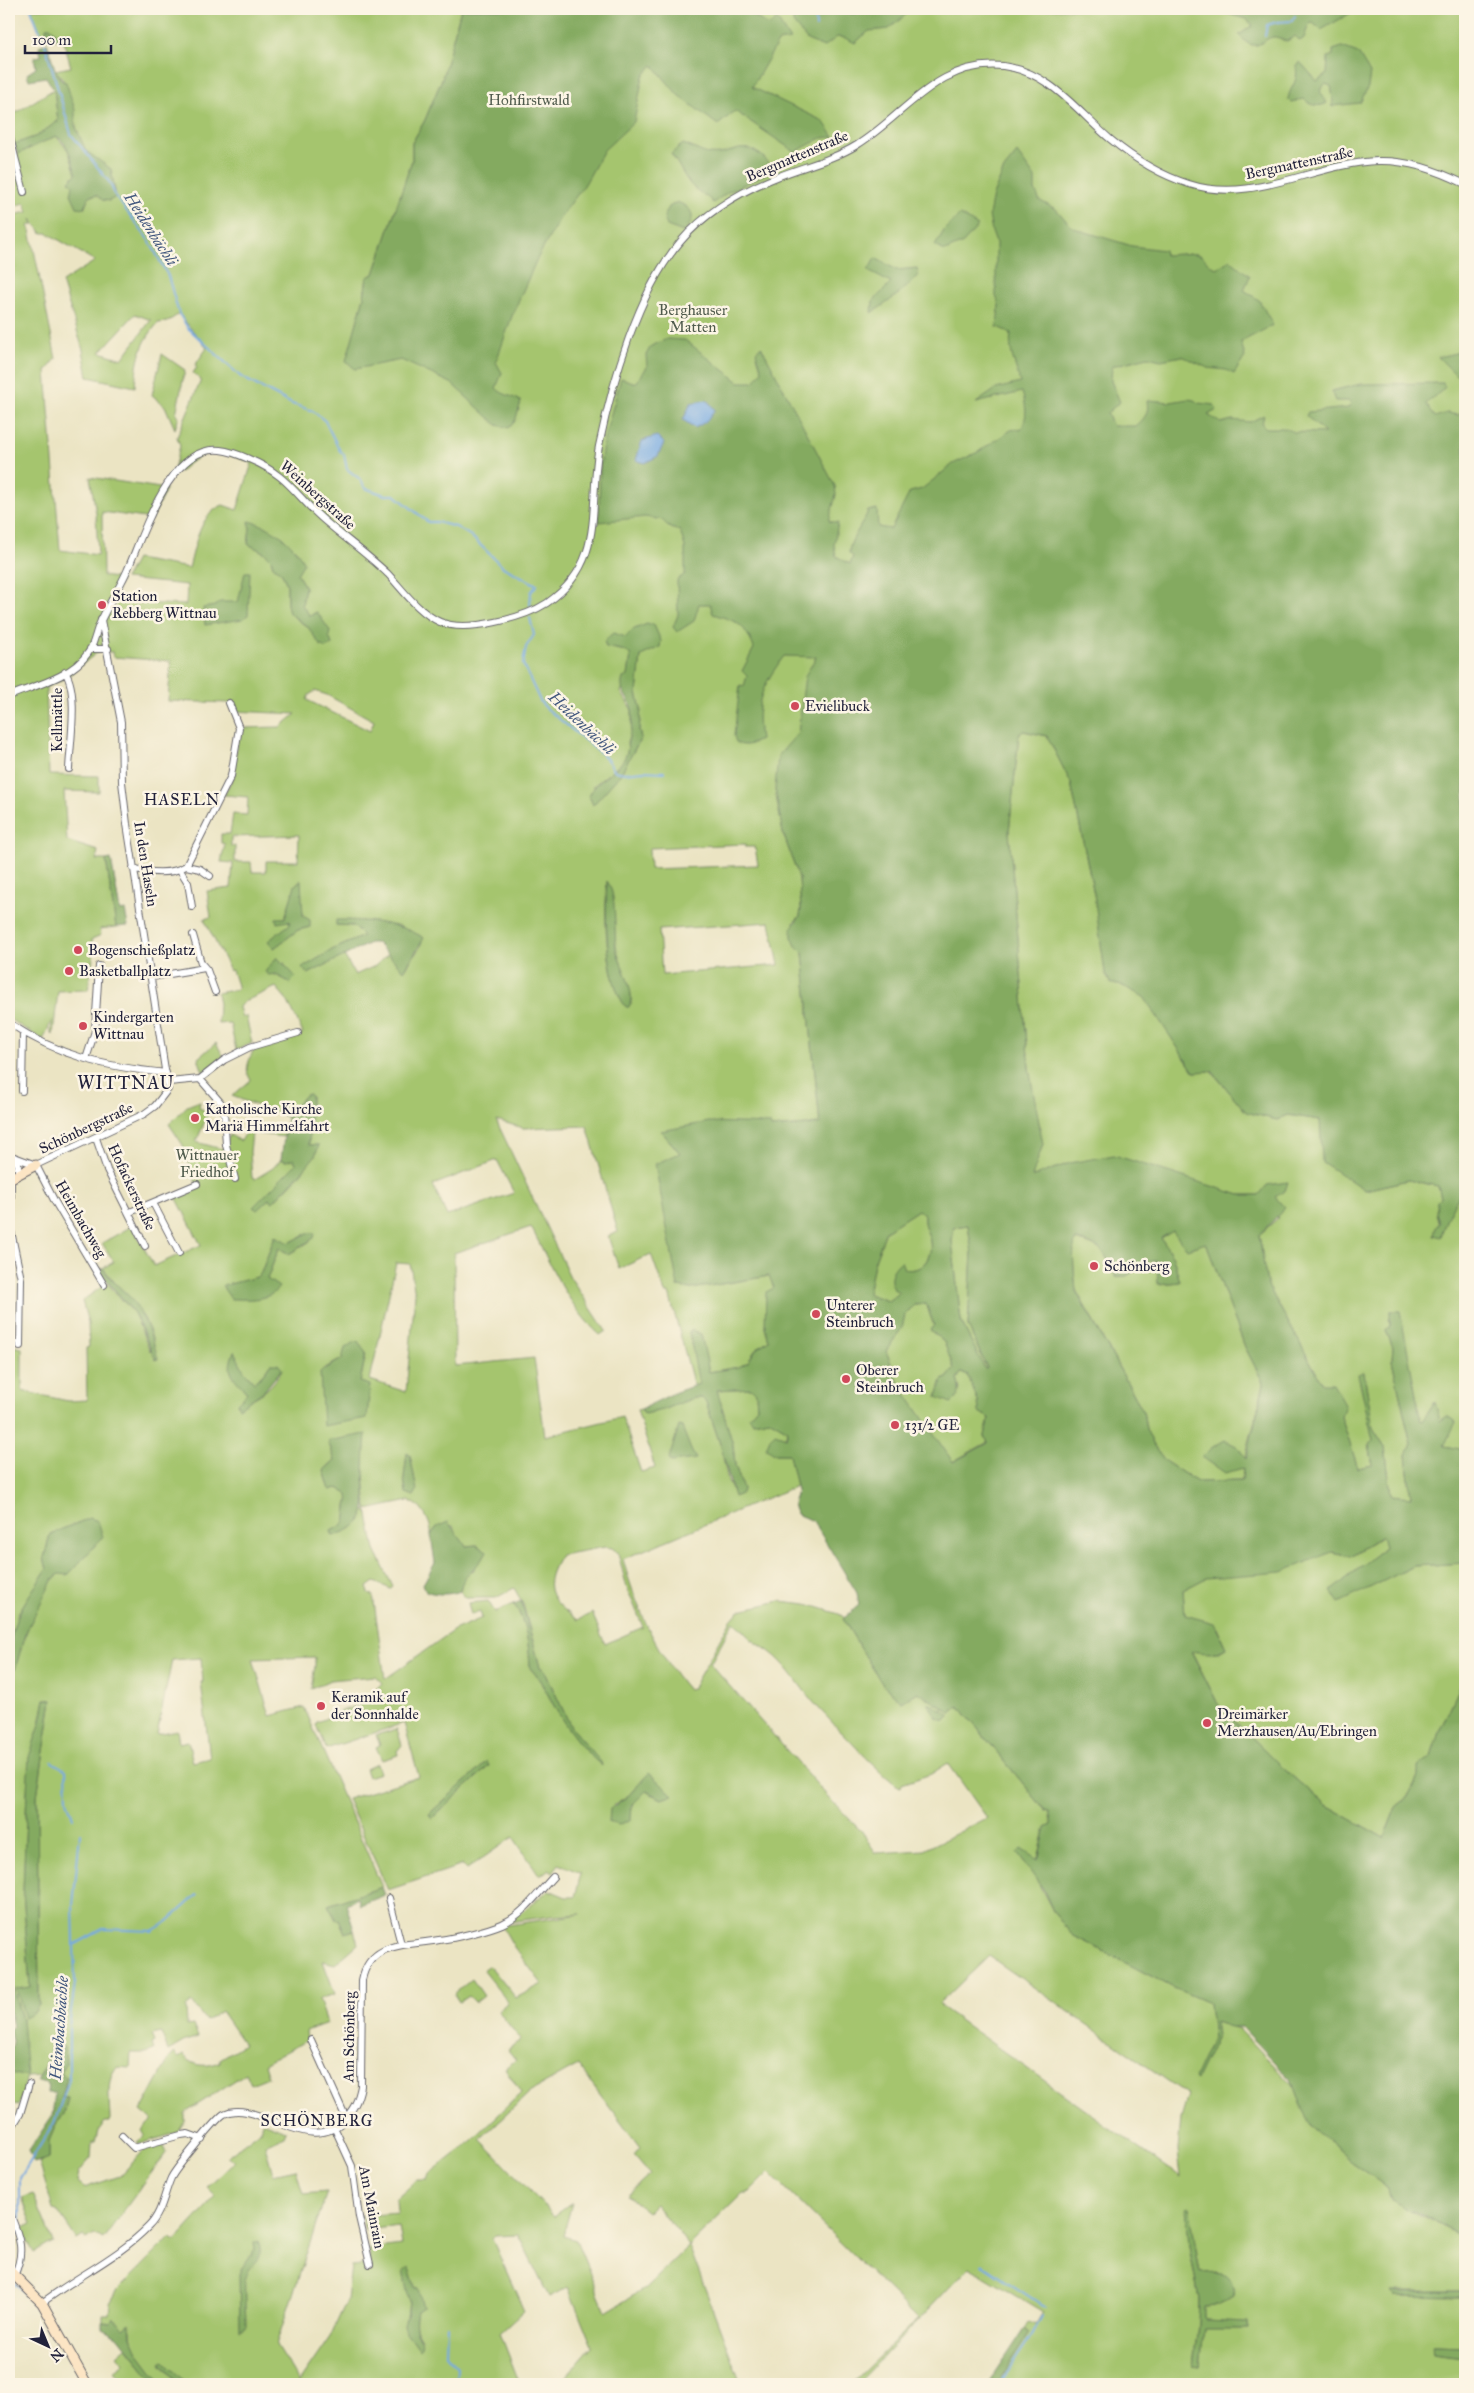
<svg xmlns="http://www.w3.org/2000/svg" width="1474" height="2393" viewBox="0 0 1474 2393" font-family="'IM FELL Great Primer',serif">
	<rect width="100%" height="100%" fill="#fcf5e5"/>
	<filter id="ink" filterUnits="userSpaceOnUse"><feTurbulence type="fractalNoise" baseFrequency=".02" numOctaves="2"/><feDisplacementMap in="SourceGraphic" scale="10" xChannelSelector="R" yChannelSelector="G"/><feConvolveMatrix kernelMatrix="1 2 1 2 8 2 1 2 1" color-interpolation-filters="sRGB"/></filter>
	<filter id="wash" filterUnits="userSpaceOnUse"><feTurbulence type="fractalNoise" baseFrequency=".0096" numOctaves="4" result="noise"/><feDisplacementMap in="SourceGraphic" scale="20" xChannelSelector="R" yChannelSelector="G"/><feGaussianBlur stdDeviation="1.12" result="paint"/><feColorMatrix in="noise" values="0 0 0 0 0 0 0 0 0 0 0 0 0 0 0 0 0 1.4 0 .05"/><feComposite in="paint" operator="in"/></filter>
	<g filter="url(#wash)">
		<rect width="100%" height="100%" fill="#ebe4c3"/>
		<!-- green -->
		<path fill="#a5c56e" stroke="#647454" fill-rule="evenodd" d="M31,9h430l-19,70 -17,41 -13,23v17l-38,114 -7,4 -3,19 -17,64 119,-352h999v410l-690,371 8,43 16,45 2,31 -1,7 -6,6 2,24 7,7 17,171 -50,4v-3l-109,6 19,22 -2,134 13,2 79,-13 4,12 -8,27 -1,12 4,13 -13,9 -8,13 -9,5 -30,5 -3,-14 -17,-26 11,52 -6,2 -25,-93h-4l-14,-39 -32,15 -11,-33 10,-4 -31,-106 -64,2 -27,-8 74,157 36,54 -6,4c-33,-30 -49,-70 -69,-108l-77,26 1,113 79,-8 11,78 77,-19 19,55 14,-4 -18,-58 4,-1 3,5 19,-4 30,-12h9l4,4 15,45 7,34 7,16 8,-8 -8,-24 -2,-20 -16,-55 34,-2 5,5 1,14 -4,15 16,-3 19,11 -12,24h13l7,32 -173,73c12,46 34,95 65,131l4,-1 39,-69 9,-10 40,-9 27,3 32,10 6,4 -2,1 40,66 19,17 16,-10 33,21 8,-7 86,104 4,1 3,14 -6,3 -9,33 -16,-11 33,63 18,22 102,53 35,15 4,34 -18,43 22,-44 -2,-14 24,7 54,56 19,42 40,35 37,26 3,12 70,37 3,4v50h-69l-2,5 71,1v49l-32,-1v8l32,4v27h-468l33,-52 -5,-4 4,-7 7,3 7,-12 -74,-45 -103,108 -9,9h-5l66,-65 -149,-147 -21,21h-5l-54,53 52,138h-182l33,-38 -24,-59 -19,10 -31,-62 -23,1 -3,3 32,72 -24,22 20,51h-73l-7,-4 -1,4h-252l-23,-23 -3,3 18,20h-17c-12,-16 -32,-34 -31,-55l-7,-1 -11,-9 -2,4 -8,-1v-8h6l1,-11 7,-12 53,-53 5,3 41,-45 -9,-9 28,-26 -9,-4 34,-26 2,-9 24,9 -2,5 -19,9 8,29 23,-5 7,25 24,-2 -51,153 23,37 31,-45 17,-37 4,-34 19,-2 -1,-15 33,-4 -3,-19 -34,4 -3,-14 35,-3 -1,-14 21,-19h10l2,-6 41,-32 51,-49 -16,-25 11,-8 -8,-10 13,-10 -23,-29 10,-9 -25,-31 7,-5 26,32 26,-14 -28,-37 -12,-21 79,-12 -29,2 -43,6 40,-32 17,7h9l6,-24 -22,-9 -6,8 -4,-3 -9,7 -27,-39 -46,32 -4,-4 -75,25 -41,-91 72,-22 -15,-54 -78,26 -10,-24 1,-3 12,-5v-2l31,-10 22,-22 -7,-7 -45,4 -19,9 4,-23v-9l-62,2 17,57 34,-9 78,180 -54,18 11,14 6,14 9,-3 4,14 -23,20 -12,-3 12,33 -16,5 8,24 -21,8 1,9 -43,24 4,13 -17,7 -5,-11 -61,40v9l-9,11 -36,11 -3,-2 8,-6 -3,-6 10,-10 -11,-9 29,-54 4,-4 5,5 4,-3c11,11 21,13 37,7v-3l24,-15 -23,-33 -15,10 -14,-19 -6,5 1,19 6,-1 5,12 -13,4 -17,10 -7,-18 -9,2 3,7 -3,2 2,6 -8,3h-15l-1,15 -13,-1c-12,12 -7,38 -7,55h-5l-7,9 -3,12h-3l-1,15 -12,14 -2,10 7,6 36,-12 28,-30 13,-4 5,11 -63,86 -9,-5 -7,5 -4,-3 -6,4 -20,-30 -4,-1 -14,-47 10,-4v-17l8,-19 7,-8 4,-16h-6l4,-12 -14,-40 -12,30 -13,1 -8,29 -10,-4v-43l2,13 11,-53 -11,-37 -2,-19v-292l6,-1c6,-26 24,-79 44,-96l31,-56 -40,16 -6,24 3,11 -29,44 -9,31v-299l13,3v43l46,10 19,-1 -1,-52 3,-1 -1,-24 -6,-22 25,-18 27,30 16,38 3,-11 -9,-22 -41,-50 11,-6 -12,-19 30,-17 22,40 47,-21 -26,-50 22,-9 -14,-41 -14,-21 18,-18 13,-5 -1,7 10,4 -13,30 26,7 8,-14 11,6 6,-10 5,2 3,-9 29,9v4l-32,-4 -2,19 2,26 3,1 18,-11 8,-9 5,2 8,-3 2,6 -43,43 17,-8 4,2c16,-17 37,-34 44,-56h-9l2,-49 -2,-2 -4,1 -18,22 -55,-21 19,-16c-8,-11 -1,-20 3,-32l49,-15 -16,-33 -11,-13 -33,15 -4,5 3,11 4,-2 6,27 -16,7 -6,-27 -12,1 1,-20 -2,-11 21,-4 -6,-19 -2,1 -26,-52 7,-2 -4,-26 24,-3 2,-25 -12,-1 4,-18 -4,-1v-9h9l3,-20 14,1 1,-18 -24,-2 11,-22 -2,-2 7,-43 40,-1 16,-13 -62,-3 -5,-8 -61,-2 3,-40 -58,-4 -1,-5 -13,-1 -34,27 -19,9 3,88 50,1v16l-35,-1 3,50 31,10 -2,9h10l10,67 -16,2 1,6 -9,4 1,19 -5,32 -30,1 -5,44 -2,-2 1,-13 -9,20 -34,-21v-803l19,-4 -3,-9 -16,4v-90l45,-28 4,32 -21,15 -24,9 2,10 41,-19 12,14 8,24 -2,11 10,23 5,-12 8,-1 19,1 -5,-27c-8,-5 -21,-11 -26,-19 -15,-23 -8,-61 -30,-80l16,-3 -8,-28 -13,-12 -4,1 2,11 -5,1zM31,219l11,14h5l48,28 -33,21 21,68 5,27 47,10c2,-27 5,-43 23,-64l9,-1 12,-8 28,34 -12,17 2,2 -4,6 8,7 -24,57 3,9 -6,22 6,4c25,-26 41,-21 72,-9l-15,47 -14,-5c-24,9 -28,42 -34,63l-53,-9 -11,20 62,6 -1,20 -73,-3 8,-23 -18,-3 -1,-64 50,7 14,-30 -76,-12 6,36 2,42 -38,-5 -14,-179 10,-12 -27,-134h4zM135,314l16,6 -29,39 -22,-7zM250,528l33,9 15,15 -1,22 8,13 -3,18 8,11 6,-4 16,33 -37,-27 -8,-14v-19l-5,-12 -9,-7 -2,-7 -6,-6 -17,-9zM609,637l32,19 -4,37 4,16 -2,21 2,8 -21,37 -28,12 31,-25 5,-12 -1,-7 5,-15v-18l-11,-18 7,-15 3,-22 -4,-4 -21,-4zM315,691l12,4 47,26 -4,10 -63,-31 2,-5zM299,835l-1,26h-32v11h-14l-1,-10h-16v-16h-4v-9zM745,844v3h10l3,18 -108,4 -1,-21zM299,881l4,35 7,11 -12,3 -24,18 -5,-7 22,-17 -2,-3 -13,-2 9,-1 10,-32zM607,882c9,20 6,44 9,65 4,19 17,38 15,57h-7c-19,-36 -20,-82 -17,-122zM770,922l9,43 -117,10 -3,-45zM336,925l63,1 23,18 -18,27 -16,-17 -13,12 -20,9 -11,-20 -36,19 -5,-6 29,-18 32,-14 -11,-10zM284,962l6,20 -17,-8zM497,1160l17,33 -67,23 -14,-31zM308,1233l1,9 -20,12 -10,-6 -12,31 -44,7 34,-9 4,-4 14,-37 14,7zM396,1263l14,1 5,30 -9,98 -36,-12zM234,1352l10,19 10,11 8,-6 8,-12 12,5c-8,18 -26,32 -45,34l10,-10 -5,-6zM366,1353l-6,30 -37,-14 19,-10zM328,1441l36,33 3,36 -34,26 -2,-5c17,-8 14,-6 16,-24 1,-7 3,-8 0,-15l-9,-4 -8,1 -6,-19 11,-10zM407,1454l3,1 7,36 -11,2 -2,-15zM409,1501c12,3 23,22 22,34l6,-8 16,-1 3,8 10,12 11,-1 -3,25c-9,3 -13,11 -14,21l6,7h30l18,-10 9,16 17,63 4,3 28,59 30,36c-20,-14 -37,-40 -49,-61 -8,-14 -11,-23 -23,-36 -1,-22 -3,-44 -16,-64l-19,8 -7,-11 -20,2 3,12 9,-3 2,6 -28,12 -69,49 -12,-84 -4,-2 -2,-6 7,-5 17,7 2,-2 -18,-37 -8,-40zM605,1547l7,1 6,5 9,35 16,39 -38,17 -13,-31 -14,7c-29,-20 -38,-33 -17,-65zM733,1622c8,5 11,11 17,16 7,6 17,11 25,18 15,13 26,32 39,47 11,12 79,85 87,84l1,-3 29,-10 17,-11 39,55 -63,32 -48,3 -15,-22 -31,-32 -120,-135zM201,1658l2,24h-2l9,76 -17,4 -5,-21 -9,2 -2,-13 -20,4 15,-74zM45,1699l7,1 -15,96 2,209 -22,-15 13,-3 -7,-95 4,-101zM487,1762l2,4 -57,52 -3,-4zM649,1773l13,26 -16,-8 -11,9 -4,12 -18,-7 16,-10zM989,1956l199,139 -7,24 -3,31 3,28 -240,-171 -2,-3zM578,2065l62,83 -6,7 16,19 -23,21 20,17 8,-8 34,42 -43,42 -40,24 -30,-72 -13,-4 9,-33 -18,13 -74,-77 50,-47zM1189,2206l11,67 19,-1 13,11 2,14 -15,9 -16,1 1,13 44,3v6l-44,-1 -4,38 -7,-1 5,-40 1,-26 -10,-53zM409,2269l6,19h3l-3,38 7,13 -15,-21 2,-17 -5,-30z
			M162,354l23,16 -9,44 3,2 -4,13 -10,-23 -13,-11z
			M1023,731l24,5 24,47 23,111 25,90 25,12 50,76 17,-1 36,41 30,8 11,-5 32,5 45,70 43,-10 30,6 3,11 -5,16 5,23c4,-17 12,-31 22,-47l2,1v260l-21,-4 -4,-24 -6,-19 -13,19 -22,-111 -10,8 1,7 -4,5 7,16 -1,13 19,84 -5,11 5,43 -20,-3 -6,-48 -12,-19 -9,-55 -5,1 14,66 -4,5 4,20 -15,3 -17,-51 -74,-133 -8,-49 19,-17 -19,-23h-19l-45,-13 -125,-19 -39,15 10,-50 -6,-14 -6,-46 -20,-236 10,-98z
			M216,1043l8,14 -21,15 -5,-14z
			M918,1210l6,5c-1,13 4,15 6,26 3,18 -9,32 -26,28l-7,21 3,2 -12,9 -20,-7 6,-31 12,-32z
			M968,1225l4,28 -4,73 19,43 -2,1 -24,-49 -9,-80 2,-14z
			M1173,1231l33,12 39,104 19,37 -21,83 -1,14 -45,1 -31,-20 -12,-16 -8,-17 -3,-18 -67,-121c-1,-11 -5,-41 -1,-50 29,7 29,12 41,37 12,2 19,-7 27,-15l15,-1 1,23 21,-2 -7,-25 -12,-19z
			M926,1304l8,22 -4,4 14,12 11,27 -8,9 -5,2 -5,17 23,-7 -3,-11 4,-6 6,1 11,27 1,11 10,6 -4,18 3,6 -36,20 -53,-78 -13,-33 15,-23 4,-13 10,-10z
			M1383,1536l2,11 -54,44 36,-2 47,-23 51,-3v113l-26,56 -8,25 -12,10 -1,9 -4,9 -7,13 -11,9 -12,31 -60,-34 -40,-35 -66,-65 -27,-54 28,2 7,-4 -9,-20 -32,-13 -2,-25 23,-12 126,-26 18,4z
			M397,1729l5,16 -5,6 1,4 -16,5 -6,-13 4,-2 -4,-10z
			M377,1764l3,9 -12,4 -3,-8z
			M472,1979l12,17 -9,7 -7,-7 -9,6 -5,-8z
			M33,2194l20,48 -19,11 -13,-24 11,-5 -10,-26z
			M126,2347l31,37h-25l1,-2 -10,-3 -10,-8 11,-8 -7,-8z"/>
		<!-- forest -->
		<path fill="#84aa61" stroke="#53664e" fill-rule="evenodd" d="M461,9h282l26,17 8,-7 13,21 -12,2 -26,45 71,34 11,16 -12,1 -27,14 -60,-41 -17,14 -40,-30 -25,-30 -10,11 -9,46 -30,28 -19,34 -25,34 -24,43 -24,55 -16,46 6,11 -6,15c7,8 17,7 25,14l-6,19 -6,7 -12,-3 -46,-42 -50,-23 -46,9 -9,-8 18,-64 3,-20 7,-3 38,-114v-17l13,-23 17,-41z
			M794,9h51v4l11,1 5,-5h55l-6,2 -21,18 -20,2 -14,12 -10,-5 -8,-1 -13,10 -17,-7 -14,-17z
			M1209,9h149l-37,21 -8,-7 -4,1 -5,14 -4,3 -5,-5 -8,5c-4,0 -8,-3 -11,-4 -13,-2 -18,21 -37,-2l14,-10 -7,-6z
			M46,27h4l13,12h-15z
			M47,43l8,26 7,12 4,1 9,28v15l11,26 25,18 5,28 -7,4 -7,-1 -5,-5 -8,1 -5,12 -7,-1 -6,-13 2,-9 -4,-4 7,-7c-4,-14 -7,-30 -20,-38l-38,18 -4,-10 23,-8 21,-15 -4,-31 -8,-13 -17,3 -2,-6 9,-6 -2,-11 7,-1 -2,-10z
			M1342,47l16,6 12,20 -2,14 -8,16 -28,3 1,-7 -2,-13 -6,-2 -5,7 7,12c-8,5 -17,2 -23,-4l-13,3 -3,-3c3,-16 11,-15 8,-34l4,-3 17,19 10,-7 1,-17 5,-2v-5z
			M683,144c8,2 18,9 26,10 22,3 32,-15 53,2 6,5 8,10 6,17l-40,19 -15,11c-5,-7 -13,-9 -19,-15 -9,-8 -15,-24 -23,-34z
			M1017,153l18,25v12l5,11 16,8 15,17 8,4 53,16 32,4 1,5c10,0 29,-4 37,1 7,6 5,9 15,12l13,-8 20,16 -6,14 15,10 14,25 -32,17 4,15 -11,17 -8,-4 -18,-2 -26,-12 -21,4 -13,-3 -36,9 -1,15 9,21 -13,11 6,13h23c10,-9 13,-13 11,-26l24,2 17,-3 6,1 4,3 16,2 3,5 -9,5 13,8 11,-3 18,2 14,-7 -2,9 4,4h17l11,4 31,1 -19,-17 2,-4 40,-4 3,-4 -2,-3h-14l-4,-10 30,-7 82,-1 2,4c-6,8 -14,10 -19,17l9,13 12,-4 11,2 7,-4v779h-2c-10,15 -18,29 -22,47l-7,-2 2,-8 3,-4 -3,-10 1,-12 4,-4 -3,-11 -30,-6 -43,10 -43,-28 -2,-42 -32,-5 -11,5 -31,-8 -34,-41 -18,1 -50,-75 -25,-13h-8l-6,-11 -11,-79 -23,-111 -24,-47 -23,-5 -5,3 -10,98 20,236 14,76 -11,33 38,-14 44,-8 126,40h19l8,-10 21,-3 -3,9 -10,6 10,11 -26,27 8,49 55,99h11l12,22 -4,12 17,51 15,-3 -4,-20 4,-5 -15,-66 6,-2 9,56 12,19 6,48 20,2 -5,-42 5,-11 -19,-84 1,-13 -7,-16 4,-5v-15h10l21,110 14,-19 5,19 7,-5 9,6 -12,24 21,4v113l-51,3 -75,37 -8,-12 54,-44 -3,-11 -32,20 -18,-4 -50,20 -76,6 -23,12 2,25 29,8 12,25c-12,7 -22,5 -35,3l27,53 66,65 40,35 60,34 12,-31 11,-9 7,-13 4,-9v-9l13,-10 8,-25 26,-56v565l-3,-4 -48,-27 -4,1 -18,-11 -3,-12 -37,-26 -40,-35 -10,-18 -11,-30 -49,-52h-12l-15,-5 2,14 -21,44 -2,-2 19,-41 -4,-34 -35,-15 -102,-53 -18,-22 -11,-24 -26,-36 4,-4 17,11 8,-32 6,-3 -3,-14 -4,-1 -86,-104 -8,7 -33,-21 -16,10 -19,-17 -40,-66 16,-14 -2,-12 -44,-72 -17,-7 -3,-10 4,-13 -8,-37h-13l-10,-6 4,-10 5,-5 11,4 2,-7 -19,-11 -16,3 -4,-6 8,-9 -1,-14 -5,-5 -34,2 16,55 2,20 8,24 -1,4 -8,4 -13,-50 -15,-45 -4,-4h-9l-30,12 -19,4 -3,-5 35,-17 23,-8 -10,-52 3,-2 9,4 8,38 30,-5 9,-5 8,-13 13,-9 -4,-13 1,-35 8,-4 -5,-12 -78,13 -13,-2 -23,-123 25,-11 -19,-22 48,-9 61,2 1,4 49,-4 -17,-171 -7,-7 -4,-9v-10l8,-11 1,-7 -2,-31 -16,-45 -8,-44 3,-33 20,-23 7,-57 11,-19 -32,-1c-23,32 -29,44 -24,84 -8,4 -16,8 -24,2l-2,-6 6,-51 4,1 3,-10 -5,-5 12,-23c-10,-25 -16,-26 -41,-34l-3,-10h-11l-5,17 -17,11 -4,-5 5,-12 -1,-35 8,-6v-27l-5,-16 -10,-3 -8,-8 -17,-3 -46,5 1,-54 3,-25 18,-65 15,5 11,-16 -1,-12 5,-9 16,-7 18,1 54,42h15l8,-11 -6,-19 5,-6 74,140 1,9 -7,26 9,2 -4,22 2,11 14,8 3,-8 -4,-3c0,-13 14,-28 19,-42l9,-2 1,18 13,2 19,-37 12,-3 31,-25 25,-12 33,-22 11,-2c6,-14 4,-22 0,-36l-46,11 20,-14 24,-6c-4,-19 -12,-30 -9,-50l-14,-6 2,-22 -3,-9v-53l-4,-11 -3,-17 4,-20 11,-26zM918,1210l6,5c-1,13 4,15 6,26 3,18 -9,32 -26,28l-3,-8c-9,9 -13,15 -8,28l7,3 -12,9 -20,-7 6,-31 12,-32zM968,1225l4,28 -4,73 19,42 -2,1 -24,-48 -9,-80 2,-14zM1173,1231l14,18 19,-6 39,104 19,37 -18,75 -8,-12 -13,-7 -14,8 -9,9 23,16 18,-5 -1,13 -45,1 -31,-20 -12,-16 -8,-17 -3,-18 -67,-120c-1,-12 -5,-42 0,-51 29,7 28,12 40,37 12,2 19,-7 27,-15l14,-1 1,23 22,-2 -7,-25 -12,-19zM926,1304l8,21 -4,5 14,12 10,27 -7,9 -5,2 -5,17 14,6c10,-6 9,-14 6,-24l4,-6 6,1 11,27 1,11 10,6 -4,18 3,7 -35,19 -54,-78 -13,-33 16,-23 3,-13 10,-10z
			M677,202c19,7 19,18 6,30l-16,-6 -3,-9 5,-10z
			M960,215l18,11 -15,17 -18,8 -10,-5 10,-17z
			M875,258l22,12 20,-2 1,7c-12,15 -30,27 -46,38l1,-12 18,-18 -23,-12z
			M1465,351v36l-3,-6 -24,-24z
			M249,521c23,5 44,21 55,42l-7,11 8,13 -3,18 8,11 7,-4 13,19 -1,5 3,8 -6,4 -6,-3 -12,-18 -19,-14 -2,-9v-19l-5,-12 -9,-7 -2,-7 -6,-6 -17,-9 2,-16z
			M245,572h5l-2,43 -5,4 -38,6 -2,-17 12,-2 5,-4h18z
			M647,624l7,1 7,16 -1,6 -19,9 -4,37 4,16 -2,21 2,8 -21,37 -27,30 -4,-9c7,-18 32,-25 38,-43 1,-4 0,-8 1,-12 2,-9 6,-20 4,-31 -2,-13 -14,-17 -9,-32l5,-2 3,-21 -5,-4 -20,-4 -2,-6 9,-8 13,4 6,-7z
			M111,859l9,52 5,-1 3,16 -12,1 -10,-67z
			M301,880l2,36 7,4v7l-12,3 -24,18 -6,-7 22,-17 -1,-3 -12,2 -1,-5h9l10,-33z
			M607,881c10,12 7,49 9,66 3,18 21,43 13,60h-3c-21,-25 -21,-94 -19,-126z
			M336,920c29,0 63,2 88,18l-20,33 -27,-28h-7l-62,31 -6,-6 30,-18 31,-14 -10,-10 -17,-1z
			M277,957l19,20 -6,6 -14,-9 -7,1 -4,-3z
			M309,1094l2,2 -2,49h10l-4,11 -9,11 -33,35 -4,-3 -12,11 -4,-3 43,-43 -2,-5 -8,2 -5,-2 6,-42 18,-22z
			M308,1233h7l-1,5 -25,16 -10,-6 -12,31 12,8c-10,15 -32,12 -48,12l-9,-13 35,-9 4,-4 14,-37 14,7z
			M103,1268c6,11 18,20 27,29 15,19 22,39 28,62l-2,1 -22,-47 -36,-43z
			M354,1342h4l8,11 -6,29 10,3 -3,33 -44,8 -3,-54 22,-13 3,-11z
			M234,1351l10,20 10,11 8,-6 8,-12h8l4,5 -18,22 -25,17 -2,-5 10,-10c-14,-18 -22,-18 -13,-42z
			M679,1426l3,1 9,23 5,9 -25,3 -2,-3z
			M366,1434c-1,14 -2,29 -2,43 2,34 7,47 -31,59l-2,-5c16,-8 14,-7 16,-24 1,-7 3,-9 -1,-15l-8,-4 -8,2 -6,-20 11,-10 -7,-19z
			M407,1453l3,2 7,36 -3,5 -8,-3 -2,-15z
			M90,1518l8,3 5,16 -35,38 -9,-1 -6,5 -28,55 -10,36 -6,1c0,-51 11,-62 38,-102l-3,-11 6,-24z
			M448,1522l18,24 11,-1 10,6c-9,19 -24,20 -27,40 -8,4 -26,4 -34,0l-3,-7 12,-21 -4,-28 6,-8z
			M521,1601l19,66 4,3 28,59 29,33 1,4c-21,-18 -36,-38 -49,-62 -7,-13 -12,-24 -23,-36 -1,-22 -3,-45 -16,-64z
			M45,1699l7,1 -15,96 2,209 -5,8 -9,5 -9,-29 14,-2 -7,-95 4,-101 2,-34 12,-36z
			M927,1702l24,14 -6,5 -7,-2z
			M487,1762l2,4 -57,52 -3,-4z
			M649,1773l24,22 -11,4 -16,-8 -14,14 -1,14 -12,6 -10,-3 1,-13 19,-14z
			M382,1887l3,8 -25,10 -2,-7 -12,6 8,26 -9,3 -6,-14 -3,1 -8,-15z
			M9,1963l2,19 11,37 5,58 -16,-4c-2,-11 -4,-19 2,-29l-4,-14 4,-4 -4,-15z
			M52,2046l12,1 2,15 -5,12 6,3 -5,21h6l-4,16 -7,8 -8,19v17l-15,5 -5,-13 23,-34 3,-23h-8l1,-10 -11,-2 9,-16z
			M1189,2206l11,67c24,-1 32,-4 34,24l-15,9 -15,1v13l44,2v7h-44l-4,37 -7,-1 5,-40 1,-26 -10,-53 -3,-39z
			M258,2241c8,20 -8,20 -12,34 -3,13 0,37 0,51l-6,4 -1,-56 2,-5 14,-20 -1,-6z
			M409,2268l6,20h3l5,19 -6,4c-1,5 -2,11 -1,16 1,10 10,13 3,23l-13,-18 -2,-7 4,-12 1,-12 -6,-30z
			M1465,2291v6l-71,-1 -3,-4z
			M113,2318l11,10 6,-5 1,13 7,16 24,32h-5l-5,-5 -34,-43 -15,-8v-6l8,1z
			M1025,2328l5,4 -33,52h-9z
			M1432,2345l33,1v11l-32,-4z
			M164,2361l23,23h-8l-18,-21z"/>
		<!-- water -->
		<path fill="#75a9e2" stroke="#4c668e" d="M707,400l8,10 -8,11 -12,7 -12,-8 8,-17z
			M657,436l7,7 -6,13 -13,7 -9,-3 6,-19z"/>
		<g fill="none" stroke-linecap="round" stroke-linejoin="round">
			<!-- stream -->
			<path stroke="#75a9e2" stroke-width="2" d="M31,9l12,31
				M815,9l1,18
				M1265,36l2,-11 10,-3 15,-1 3,-5
				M45,44l26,90 39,49 6,14 34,45 18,34 11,38 9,14 53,49 51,27 21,7 12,10 15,30 4,3 3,15 14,11 4,8 20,7h10l33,27h9l19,5 15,9 32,31 34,18 -6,7 -1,13
				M530,618l4,17 -8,12 -3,17 17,37 6,7 59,49 10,14 9,2 19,-2 21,1
				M52,1762l14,8 1,30 6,18
				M74,1945l29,-16 49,2 15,-9 30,-27
				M20,2233v-55l34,-55 15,-43v-54l6,-43 -2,-78 7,-71
				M982,2265l63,42
				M20,2272l3,-10v-17
				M9,2278l27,25 7,11
				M447,2325l-1,30 11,12 -1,17
				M999,2384l33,-49 10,-19"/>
		</g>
	</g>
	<g filter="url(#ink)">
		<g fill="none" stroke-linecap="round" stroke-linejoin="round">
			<defs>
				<path id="street" d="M9,11l4,-2
					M9,134l15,58
					M90,649h18
					M65,672c14,20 5,72 4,97
					M9,696c25,-10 63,-19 79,-43 6,-8 7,-19 11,-28 8,-19 20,-36 28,-54 16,-36 43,-127 93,-121 9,1 20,5 29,9 41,17 46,37 77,63 20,17 42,33 62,52 15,16 31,39 52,48 26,11 84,-4 107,-19 60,-41 41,-97 52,-157 13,-63 39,-156 82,-205 24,-28 57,-48 91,-62 28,-12 59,-18 85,-34 48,-30 82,-86 146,-79 47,6 74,45 107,73 23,19 50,36 79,45 64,21 125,-21 189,-23 30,-1 61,10 87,23
					M186,866l14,3 10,7
					M133,868c16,5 38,7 53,-2l45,-90 8,-48 -10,-25
					M180,870l8,13 4,24
					M193,935l8,28 6,7 8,22
					M152,977l53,-9
					M9,1023c51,34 97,44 157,50
					M86,1059l9,-28 4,-65
					M200,1079l21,24 3,8 2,34 9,34
					M169,1082l31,-3 24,-19 26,-13 48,-14
					M22,1091l1,-59
					M96,1138l11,32 38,76
					M9,1155l27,10
					M14,1157l4,8v9
					M36,1165l108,-51 11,-8 13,-17 -41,-265 -5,-42 -1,-60 -20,-102
					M36,1165l19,37 49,83
					M11,1179v52l10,48 -1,67
					M153,1203l26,50
					M130,1212l67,-28
					M389,1898l12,46
					M311,2040l35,78
					M335,2129l17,37 7,51 11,47
					M9,2132l11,-18 9,-30
					M122,2136l12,12 47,-13 7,-1 14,5
					M9,2211c10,25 17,39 5,65
					M42,2303c35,-27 76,-45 107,-77 13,-13 15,-32 22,-48 5,-10 45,-59 53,-64 32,-17 87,45 121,5 9,-11 13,-18 16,-33l1,-106c8,-40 46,-34 77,-40 17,-2 49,-10 63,-16 21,-9 36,-31 51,-47
					M9,2382l2,2"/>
				<path id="secondary" d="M9,1179l27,-14
					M9,2270l33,33 45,81"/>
			</defs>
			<!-- street casing -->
			<use href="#street" stroke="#68666b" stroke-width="8"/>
			<!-- secondary casing -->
			<use href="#secondary" stroke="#68666b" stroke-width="11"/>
			<!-- street -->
			<use href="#street" stroke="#fff" stroke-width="6"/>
			<!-- secondary -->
			<use href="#secondary" stroke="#fce5c4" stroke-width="9"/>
		</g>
	</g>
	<!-- markers -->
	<g fill="#d1495b" stroke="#fcf5e5" stroke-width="2">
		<circle cx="102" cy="605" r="5"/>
		<circle cx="795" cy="706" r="5"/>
		<circle cx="78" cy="950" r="5"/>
		<circle cx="69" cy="971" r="5"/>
		<circle cx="83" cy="1026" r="5"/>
		<circle cx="195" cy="1118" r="5"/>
		<circle cx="1094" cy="1266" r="5"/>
		<circle cx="816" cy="1314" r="5"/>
		<circle cx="846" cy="1379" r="5"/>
		<circle cx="895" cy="1425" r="5"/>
		<circle cx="321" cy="1706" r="5"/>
		<circle cx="1207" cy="1723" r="5"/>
	</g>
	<g text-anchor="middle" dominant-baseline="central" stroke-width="5" stroke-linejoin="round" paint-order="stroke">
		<!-- park labels -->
		<g font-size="15" fill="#505b4d" stroke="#fcf5e5">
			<text x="529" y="100">Hohfirstwald</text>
			<text x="693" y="310">Berghauser<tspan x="693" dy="17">Matten</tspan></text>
			<text x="207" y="1155">Wittnauer<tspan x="207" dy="17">Friedhof</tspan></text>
		</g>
		<!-- street labels -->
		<g font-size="15" fill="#22223b" stroke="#fcf5e5">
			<text transform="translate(797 156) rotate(-23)">Bergmattenstraße</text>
			<text transform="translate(1299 163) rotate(-12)">Bergmattenstraße</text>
			<text transform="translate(318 495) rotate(42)">Weinbergstraße</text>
			<text transform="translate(57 720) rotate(-90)">Kellmättle</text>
			<text transform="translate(146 864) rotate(81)">In den Haseln</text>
			<text transform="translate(86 1128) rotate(-25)">Schönbergstraße</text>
			<text transform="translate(132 1187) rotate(65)">Hofackerstraße</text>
			<text transform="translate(81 1219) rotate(60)">Heimbachweg</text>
			<text transform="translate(349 2037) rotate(-89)">Am Schönberg</text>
			<text transform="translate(372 2207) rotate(79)">Am Mainrain</text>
		</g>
		<!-- poi labels -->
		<g font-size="15" fill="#22223b" stroke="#fcf5e5" text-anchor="start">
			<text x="112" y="596">Station<tspan x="112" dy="17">Rebberg Wittnau</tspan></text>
			<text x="805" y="706">Evielibuck</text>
			<text x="88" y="950">Bogenschießplatz</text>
			<text x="79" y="971">Basketballplatz</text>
			<text x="93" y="1017">Kindergarten<tspan x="93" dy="17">Wittnau</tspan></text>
			<text x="205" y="1109">Katholische Kirche<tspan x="205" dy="17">Mariä Himmelfahrt</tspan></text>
			<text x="1104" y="1266">Schönberg</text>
			<text x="826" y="1305">Unterer<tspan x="826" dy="17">Steinbruch</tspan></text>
			<text x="856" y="1370">Oberer<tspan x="856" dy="17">Steinbruch</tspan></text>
			<text x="905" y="1425">131/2 GE</text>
			<text x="331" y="1697">Keramik auf<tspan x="331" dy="17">der Sonnhalde</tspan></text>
			<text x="1217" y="1714">Dreimärker<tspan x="1217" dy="17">Merzhausen/Au/Ebringen</tspan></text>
		</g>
		<!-- water labels -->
		<g font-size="16" font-style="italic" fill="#43587e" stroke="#fcf5e5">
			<text transform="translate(151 229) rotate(57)">Heidenbächli</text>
			<text transform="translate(582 723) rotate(43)">Heidenbächli</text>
			<text transform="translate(59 2028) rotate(-86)">Heimbachbächle</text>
		</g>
		<!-- neighbourhood labels -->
		<g font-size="16" letter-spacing="1" fill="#22223b" stroke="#fcf5e5">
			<text x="182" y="799">HASELN</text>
			<text x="317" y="2120">SCHÖNBERG</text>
		</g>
		<!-- quarter labels -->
		<g font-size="18" letter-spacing="1" fill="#22223b" stroke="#fcf5e5">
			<text x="126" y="1083">WITTNAU</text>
		</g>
	</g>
	<!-- margin -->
	<rect width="1474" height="2393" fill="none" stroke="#fcf5e5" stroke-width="30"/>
	<!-- north arrow -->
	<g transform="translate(48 2346) rotate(136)" stroke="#fcf5e5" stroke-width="4" paint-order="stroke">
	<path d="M0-4L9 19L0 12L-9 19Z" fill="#22223b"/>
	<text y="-8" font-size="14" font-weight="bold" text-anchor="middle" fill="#22223b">N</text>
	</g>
	<!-- scale -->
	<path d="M25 45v8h86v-8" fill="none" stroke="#22223b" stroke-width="2.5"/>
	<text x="32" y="45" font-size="15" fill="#22223b" stroke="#fcf5e5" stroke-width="4" paint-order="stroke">100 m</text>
</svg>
